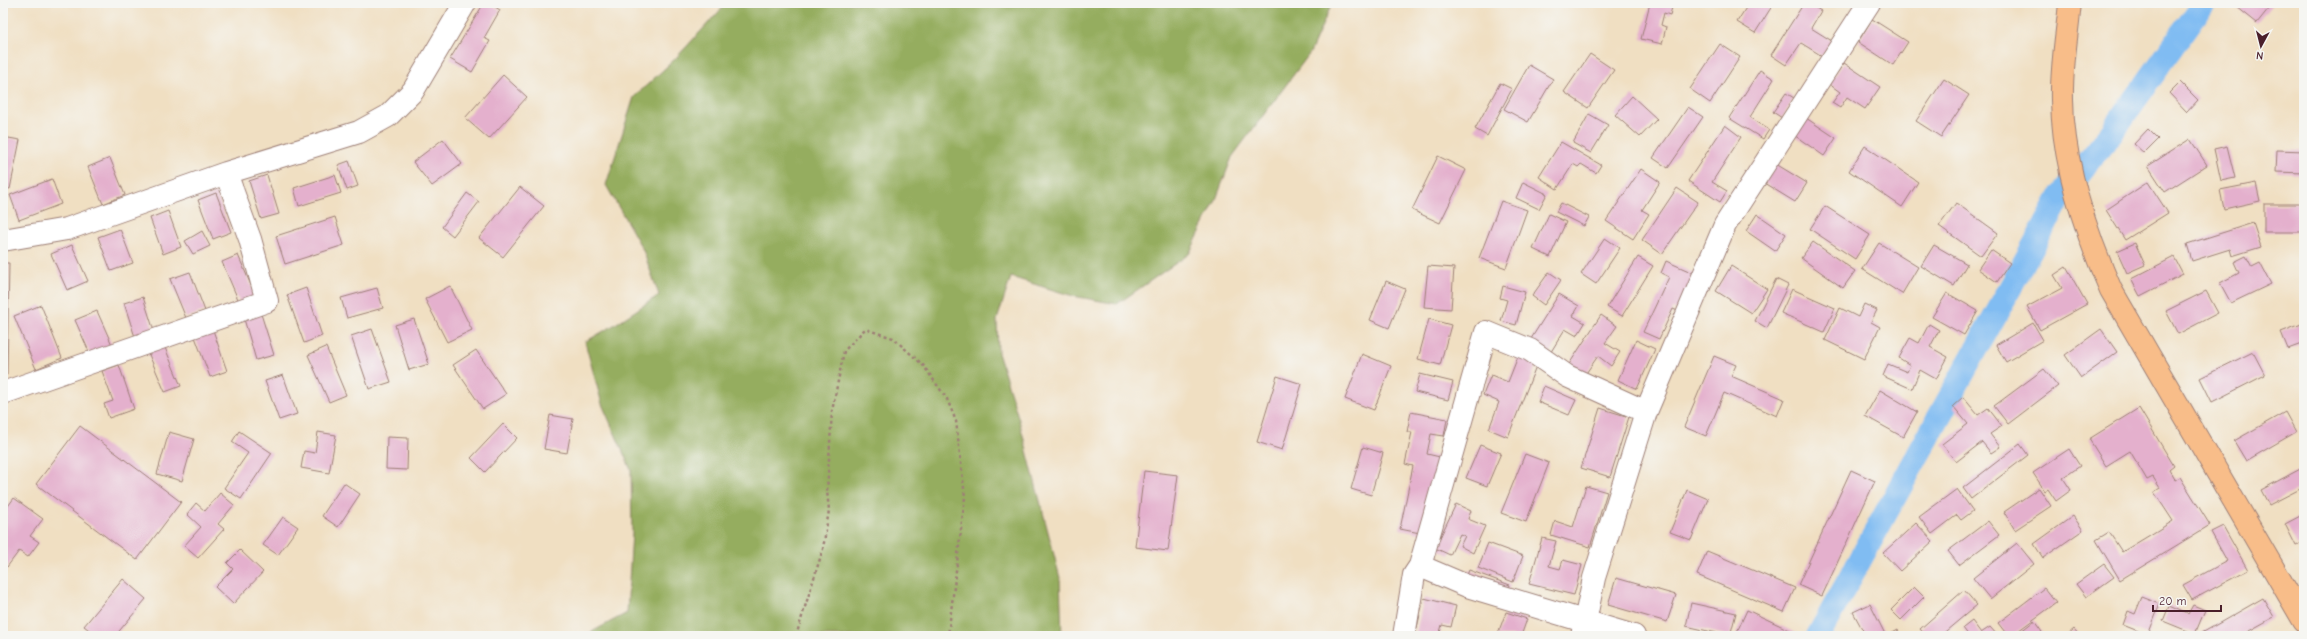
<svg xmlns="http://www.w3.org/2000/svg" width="2307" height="639" viewBox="0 0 2307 639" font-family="'Comic Neue',sans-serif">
	<rect width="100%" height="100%" fill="#f6f6f2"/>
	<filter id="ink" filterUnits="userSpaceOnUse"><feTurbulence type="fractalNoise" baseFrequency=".025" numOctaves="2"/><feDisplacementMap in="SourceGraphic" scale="8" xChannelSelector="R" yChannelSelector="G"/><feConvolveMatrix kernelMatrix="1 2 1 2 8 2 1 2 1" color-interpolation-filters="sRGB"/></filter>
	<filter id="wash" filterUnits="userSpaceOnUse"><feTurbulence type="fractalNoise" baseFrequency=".012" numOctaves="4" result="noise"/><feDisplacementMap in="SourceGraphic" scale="16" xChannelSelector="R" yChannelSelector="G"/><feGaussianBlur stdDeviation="0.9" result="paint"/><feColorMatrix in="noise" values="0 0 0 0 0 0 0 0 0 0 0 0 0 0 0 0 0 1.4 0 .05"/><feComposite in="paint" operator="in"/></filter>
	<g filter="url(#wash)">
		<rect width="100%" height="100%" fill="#f0dfc2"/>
		<!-- forest -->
		<path fill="#95ad5f" stroke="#706645" d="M727,3h605l-22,50 -78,104 -17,45 -26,52 -72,50 -44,-8 -62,-19 -14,43 1,33 21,67 41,158 2,58h-478l43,-23 5,-80 -1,-63 -29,-66 -17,-62 29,-17 45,-30 -16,-45 -37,-65 28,-88 41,-38z"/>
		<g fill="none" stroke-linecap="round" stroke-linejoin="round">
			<!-- canal -->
			<path stroke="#80bcf2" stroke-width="24" d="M1818,636l243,-440 51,-64 92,-129"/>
		</g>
		<g id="blocks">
			<!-- building -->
			<path fill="#e4b0cd" d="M484,3h5l11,7 -16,28 6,3 -18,31 -22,-13z
				M1650,3h23l-3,12 -6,-2 -3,12 5,2 -4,17 -21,-5z
				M1749,3h25l-19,30 -18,-11z
				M1804,3h4l13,8 -10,17 21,13 -10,15 -21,-13 -15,22 -15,-10z
				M2232,3h41l-16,20z
				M1872,19l36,23 -15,23 -35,-23z
				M1720,44l20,13 -30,46 -20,-14z
				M1590,54l24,16 -26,38 -24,-16z
				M1844,63l36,24 -15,22 -18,-12 -7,11 -8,-5 8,-11 -11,-8z
				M1529,65l24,14 -25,43 -24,-13z
				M1760,70l14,9 -24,38 19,13 -6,9 -34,-21z
				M503,75l24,22 -38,42 -24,-21z
				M1944,79l25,16 -28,42 -25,-16z
				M2180,82l18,18 -11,12 -18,-19z
				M1500,83l12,6 -25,47 -12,-7z
				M1786,93l8,5 -12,20 -9,-6z
				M1632,96l25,23 -17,18 -25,-22z
				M1688,107l15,10 -35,51 -15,-10z
				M1589,114l19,11 -17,28 -18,-10z
				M1806,118l30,20 -12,18 -30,-21z
				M1725,125l16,12 -29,45 15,9 -7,11 -32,-21z
				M2148,129l10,10 -14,14 -10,-9z
				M3,137l17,3 -10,49 -7,-2z
				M443,139l19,25 -30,22 -19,-24z
				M2190,139l17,26 -42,27 -17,-26z
				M1561,142l40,23 -5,8 -15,-9 -3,3 -5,-3 -16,25 -18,-12z
				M1865,146l53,36 -16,25 -53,-36z
				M2227,146l8,32 -14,3 -7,-32z
				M2277,150l27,1v22l-28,-1z
				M1438,156l28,14 -26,53 -28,-13z
				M110,158l15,37 -22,9 -15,-37z
				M349,161l9,25 -11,4 -9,-25z
				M1776,164l31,19 -12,19 -31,-19z
				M1641,169l19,13 -18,28 7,4 -16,25 -27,-18z
				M267,175l12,39 -18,5 -12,-38z
				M335,175l6,18 -42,13 -5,-18z
				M52,179l9,25 -42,16 -9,-25z
				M1523,182l24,12 -8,15 -23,-11z
				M2148,182l20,31 -43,27 -19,-30z
				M2256,183l4,18 -36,8 -4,-19z
				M520,187l24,19 -41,51 -24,-19z
				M1677,188l21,14 -36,52 -20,-14z
				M216,193l15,39 -18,7 -15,-39z
				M467,193l12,9 -26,34 -11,-9z
				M1501,201l26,9 -21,58 -27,-10z
				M1561,203l28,14 -5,9 -28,-14z
				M1956,203l42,30 -17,23 -42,-30z
				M2264,204h40v28h-40z
				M1825,206l45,29 -15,24 -45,-30z
				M168,211l13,36 -18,7 -13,-36z
				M1549,214l17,8 -16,35 -17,-8z
				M1757,214l29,20 -11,17 -29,-20z
				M335,217l9,28 -59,19 -9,-28z
				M2253,223l8,24 -29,9 -2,-7 -38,12 -5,-17z
				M120,229l13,34 -22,8 -13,-34z
				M202,231l8,15 -17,8 -8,-13z
				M1605,238l15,10 -24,36 -15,-10z
				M1813,242l42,29 -12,17 -42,-30z
				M1879,243l39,24 -16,27 -40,-25z
				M2135,243l10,22 -18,8 -10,-22z
				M72,245l16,36 -21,9 -16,-36z
				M1934,245l33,19 -13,22 -33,-20z
				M1991,250l19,13 -13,19 -19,-13z
				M238,255l18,42 -16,7 -18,-42z
				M2246,256l6,11 8,-4 11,21 -40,19 -11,-20 19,-10 -5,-11z
				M1638,257l15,9 -31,50 -15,-9z
				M2174,257l9,17 -43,22 -9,-17z
				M1666,261l32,14 -18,37 -7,-3 -14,30 -16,-7 26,-55 -8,-4z
				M3,263h6l-2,112h-4z
				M1428,266l26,2 -3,41 -27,-2z
				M1731,266l36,23 -16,24 -35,-22z
				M2066,267l21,37 -47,26 -13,-23 35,-19 -8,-13z
				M190,272l15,39 -19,7 -16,-39z
				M1549,272l12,8 -17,25 -12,-9z
				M1776,279l12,6 -21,43 -12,-7z
				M1386,281l19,8 -16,39 -19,-8z
				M450,286l22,44 -25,12 -22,-43z
				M1503,286l22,6 -9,33 -15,-4 6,-21 -7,-2z
				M306,288l16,48 -18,7 -17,-48z
				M377,288l6,20 -36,10 -6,-20z
				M1792,289l43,19 -11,24 -43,-19z
				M2206,291l12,22 -40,21 -12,-23z
				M1947,293l31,18 -14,24 -32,-18z
				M1559,294l20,12 -6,10 12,7 -8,13 -12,-7 -16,26 -20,-13z
				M143,297l11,34 -19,6 -11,-34z
				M1864,304l13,6 -6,12 9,5 -16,32 -39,-19 15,-32 18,9z
				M41,305l21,53 -26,11 -22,-53z
				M97,311l16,36 -22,9 -16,-36z
				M261,314l13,41 -18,5 -12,-41z
				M1601,315l16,11 -12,17 15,9 -9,14 -13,-10 -16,23 -16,-10z
				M414,319l15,45 -20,6 -14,-45z
				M1429,319l22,6 -11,40 -22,-6z
				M2033,323l10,17 -37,22 -10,-17z
				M2304,323v20l-16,6 -7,-17z
				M1929,324l10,6 -9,17 18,10 -12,22 -16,-9 -8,19 -29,-13 5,-12 19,8 3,-7 -11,-7 11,-20 9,5z
				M372,329l19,53 -22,7 -18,-53z
				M2101,329l16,23 -36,26 -16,-23z
				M213,330l14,41 -17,6 -15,-40z
				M1636,340l19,9 -18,40 -19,-9z
				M163,343l18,43 -16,6 -18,-42z
				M326,347l20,48 -17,7 -21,-47z
				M476,350l30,44 -23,15 -30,-44z
				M2253,352l12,23 -53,27 -12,-24z
				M1362,354l29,12 -17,44 -29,-11z
				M1519,354l19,7 -30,76 -19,-8 10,-27 -16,-7 8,-20 17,7z
				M1714,356l22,9 -5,11 53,23 -7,17 -53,-23 -18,43 -22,-9z
				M119,365l15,44 -25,9 -5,-14 9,-3 -11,-30z
				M2044,369l14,17 -50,38 -14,-18z
				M1420,374l33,8 -5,18 -33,-8z
				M283,375l14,39 -18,6 -14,-39z
				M1277,376l25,8 -20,66 -25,-8z
				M1544,386l32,14 -7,15 -31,-13z
				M1880,390l37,22 -14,25 -38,-21z
				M1963,397l15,18 10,-7 14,18 -12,8 10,13 -9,6 -9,-11 -26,20 -14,-18 26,-20 -15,-18z
				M1600,408l29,9 -19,60 -29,-9z
				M2139,408l35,58 -5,4 6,10 5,-3 30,48 -90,55 -24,-40 13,-8 13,20 51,-31 -19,-29 6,-4 -7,-11 -6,3 -17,-29 -24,15 -17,-27z
				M1411,412l36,7 -3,17 -13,-2 -4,20 13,3 -15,77 -25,-5 13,-63 -8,-2 7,-32h-5z
				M2285,412l11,20 -50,29 -12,-20z
				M550,415l23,4 -6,34 -23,-4z
				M503,424l14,14 -32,34 -14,-14z
				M80,426l101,76 -44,58 -101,-76z
				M239,431l33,22 -31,46 -17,-11 24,-35 -16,-11z
				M169,432l25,7 -12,42 -25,-7z
				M318,432l18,3 -7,38 -28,-5 3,-17 11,2z
				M387,437l21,1 -1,32 -21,-1z
				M2020,444l8,11 -57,44 -8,-11z
				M1480,445l21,8 -14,33 -21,-8z
				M1363,447l20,6 -12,42 -20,-6z
				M2069,449l11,17 -17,12 8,12 -15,11 -8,-12 -3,2 -12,-18z
				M1525,454l24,9 -23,59 -25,-9z
				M2304,467v20l-35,18 -8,-15z
				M1851,470l24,11 -53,115 -24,-11z
				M1144,471l34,4 -10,76 -33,-4z
				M344,483l16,11 -22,33 -16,-11z
				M1586,486l21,6 -17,55 -39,-12 4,-14 18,6z
				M2039,488l12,18 -36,24 -11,-18z
				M1957,489l16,22 -12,9 -4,-5 -25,19 -13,-17z
				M1687,490l21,9 -17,41 -21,-8z
				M220,493l14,12 -16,19 6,5 -26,29 -14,-12 17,-19 -14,-13 9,-11 9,8z
				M14,498l29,21 -13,17 9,6 -11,15 -9,-6 -12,16 -4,-4v-50z
				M1456,504l15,7 -3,8 17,7 -12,27 -13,-7 5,-10 -5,-2 -10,21 -15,-7z
				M2304,514v28l-8,4 -11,-22z
				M2073,516l10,14 -40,28 -9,-14z
				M283,517l15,10 -20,28 -15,-10z
				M1988,521l11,14 -40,30 -11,-14z
				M1916,523l17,18 -33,30 -17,-18z
				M2223,526l25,44 -56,30 -9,-15 44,-24 -16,-29z
				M1542,538l14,3 -7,25 11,3 3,-9 19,5 -8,30 -45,-11z
				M1488,543l35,13 -10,26 -35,-14z
				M2017,543l17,21 -44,35 -17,-21z
				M240,550l23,22 -30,32 -18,-17 18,-18 -6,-6z
				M1707,551l88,37 -11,24 -87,-37z
				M2104,564l10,13 -28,20 -10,-13z
				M1469,570l41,15 -3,11 -42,-16z
				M1616,578l60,17 -9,27 -59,-17z
				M123,579l23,20 -31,37h-18l-13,-10z
				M1914,587l10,10 -23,23 -10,-10z
				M2044,588l12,15 -45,33h-3l-10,-13z
				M1964,590l13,15 -37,31h-14l-6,-7z
				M2142,597l18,7 -12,31 -25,-10 5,-14 7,3z
				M1424,598l32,8 -5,21 -9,-2 -3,11h-24z
				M2263,598l11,19 -34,19h-36l-2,-3z
				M1691,603l45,10 -6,23 -44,-10z
				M1870,604l16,32h-20l-13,-24z
				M2193,605l12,5 -10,24 -32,-13 6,-15 19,8z
				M1747,610l49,23 -1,3h-54l-5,-2z
				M1506,612l21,7 -6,17h-24z
				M1972,621l9,12 9,-6 8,9h-29l-6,-8z
				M2034,621l8,11 -5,4h-22z
				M2074,629l6,7h-14z
				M1898,630l3,6h-14z"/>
		</g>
	</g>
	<g filter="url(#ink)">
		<use href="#blocks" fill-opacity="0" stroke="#9d7f76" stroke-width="1"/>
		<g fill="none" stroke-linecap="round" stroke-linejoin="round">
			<defs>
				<path id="minor" d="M3,240l64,-11 159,-56 133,-41 29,-16 25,-25 52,-88
					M3,393l264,-92 -17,-62 -24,-66
					M1420,566l47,20 167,50
					M1404,636l10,-61 6,-9 66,-234 44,18 37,26 79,36
					M1582,636l12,-58 52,-166 79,-187 144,-222"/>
				<path id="major" d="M2070,3c-3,32 -9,65 -8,97 1,65 23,131 49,190l193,331"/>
			</defs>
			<!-- minor casing -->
			<use href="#minor" stroke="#9d7f76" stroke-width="24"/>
			<!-- major casing -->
			<use href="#major" stroke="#9d7f76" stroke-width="24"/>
			<!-- path -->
			<path stroke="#9d7f76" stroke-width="2.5" stroke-dasharray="3 3" stroke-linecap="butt" d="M796,636l27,-87 6,-39 -2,-19 5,-80 12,-60 21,-22 28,9 30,27 24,34 9,22 9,76 -17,139"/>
			<!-- minor -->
			<use href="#minor" stroke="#fff" stroke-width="22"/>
			<!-- major -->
			<use href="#major" stroke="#f8bd89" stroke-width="22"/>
		</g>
	</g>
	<!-- margin -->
	<rect width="2307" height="639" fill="none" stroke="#f6f6f2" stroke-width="16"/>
	<!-- north arrow -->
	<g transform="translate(2261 46) rotate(187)" stroke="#f6f6f2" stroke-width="3" paint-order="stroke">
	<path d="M0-3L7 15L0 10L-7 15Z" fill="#4a1f2b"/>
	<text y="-6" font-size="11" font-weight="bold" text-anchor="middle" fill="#4a1f2b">N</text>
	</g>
	<!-- scale -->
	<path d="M2153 605v6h68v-6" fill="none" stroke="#4a1f2b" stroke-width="2"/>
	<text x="2159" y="605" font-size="12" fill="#4a1f2b" stroke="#f6f6f2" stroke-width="3" paint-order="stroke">20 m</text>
</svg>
